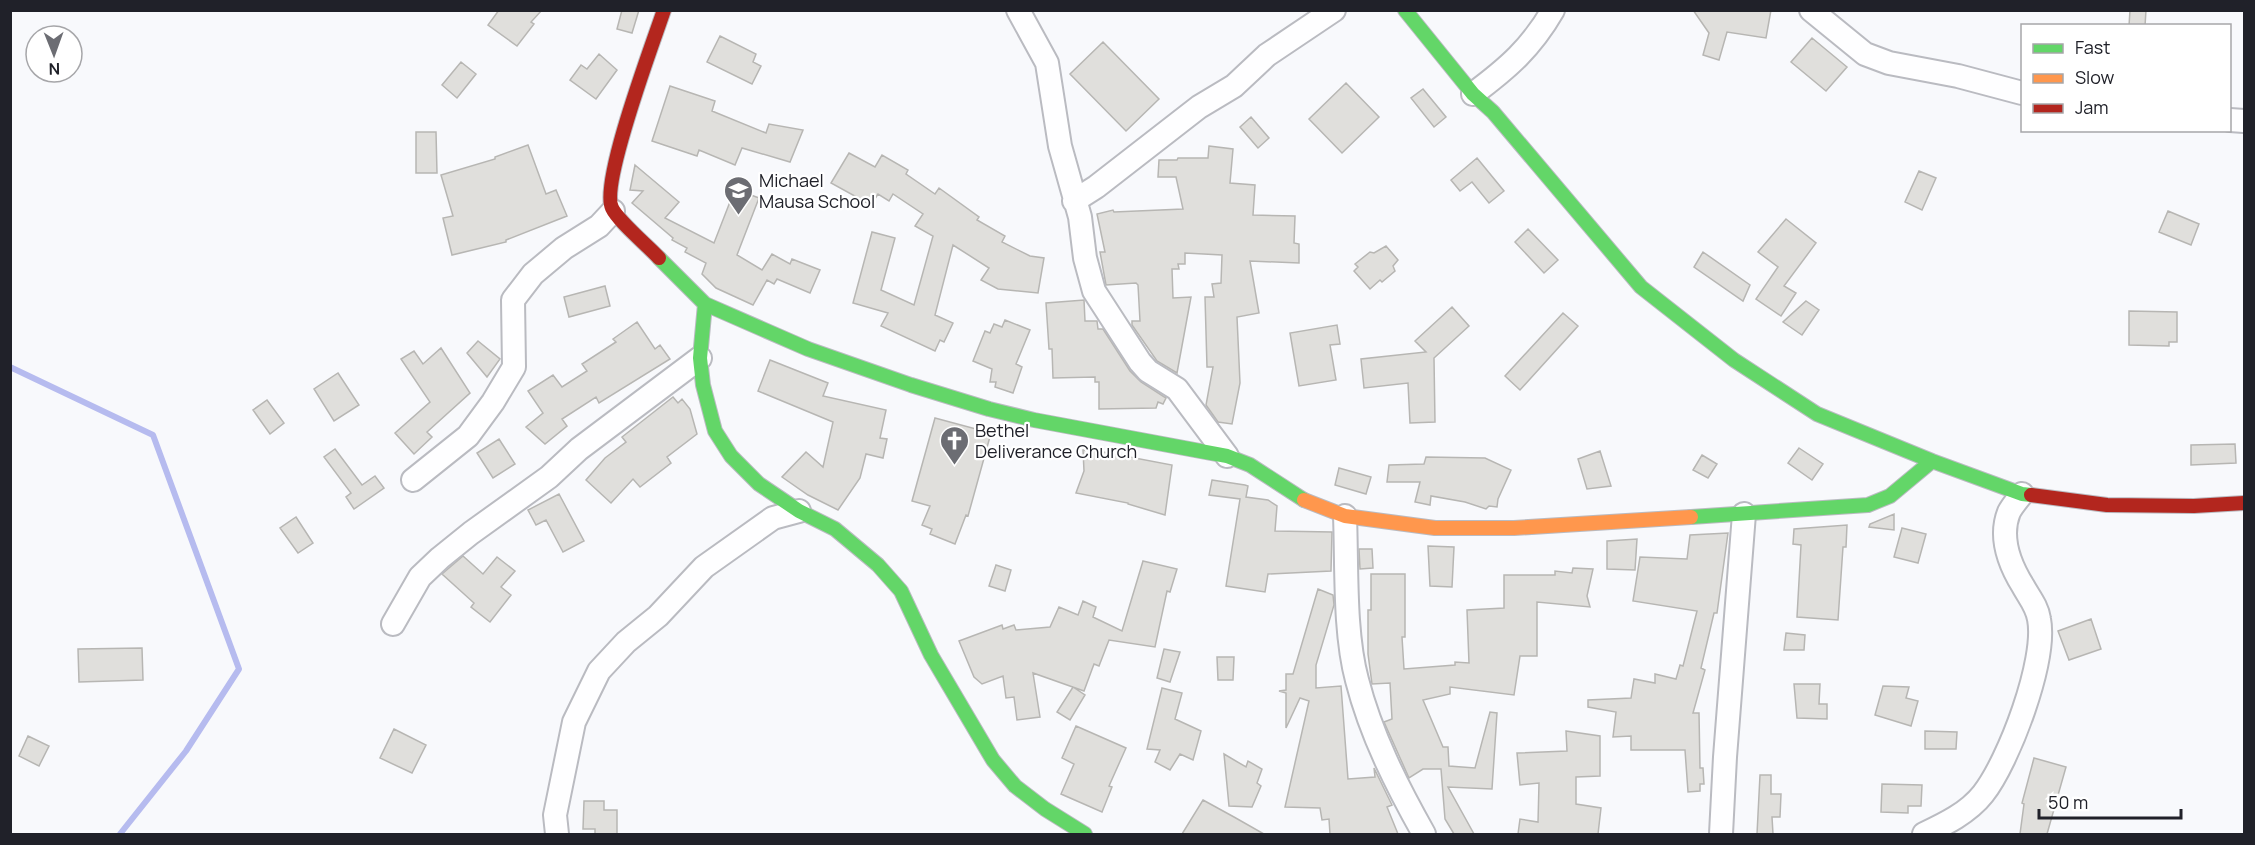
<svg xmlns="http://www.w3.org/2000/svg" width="2255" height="845" viewBox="0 0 2255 845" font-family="Manrope,sans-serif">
	<rect width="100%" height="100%" fill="#f8f9fc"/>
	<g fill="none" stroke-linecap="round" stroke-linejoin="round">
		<!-- stream -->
		<path stroke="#b6bbef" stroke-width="6" d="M10,367l143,68 86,234 -53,82 -66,83"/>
	</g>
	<!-- building -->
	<path fill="#e0dfdc" stroke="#b7b6b3" stroke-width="1.5" d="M499,10h43l-11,12 3,2 -17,22 -29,-21z
		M622,10h17l-7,23 -15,-4z
		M1693,10h78l-5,28 -39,-6 -8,28 -16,-5 6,-22z
		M2130,10h16l-1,16h-16z
		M720,36l36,18 -3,8 8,4 -9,18 -45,-22z
		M1812,38l35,29 -21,24 -35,-29z
		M1103,42l56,57 -33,32 -56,-57z
		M599,54l18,16 -21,29 -26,-19 11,-15 6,4z
		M461,62l15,12 -19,24 -15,-13z
		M1346,83l33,34 -37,36 -33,-34z
		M670,86l45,15 -3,10 54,22 3,-9 34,6 -13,32 -48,-14 -7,17 -36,-15 -2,6 -45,-15z
		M1423,89l23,28 -12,10 -23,-29z
		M1251,117l18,21 -11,10 -18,-21z
		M416,132h20l1,41h-21z
		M528,145l18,49 10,-4 11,26 -61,24v2l-54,13 -9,-37 10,-2 -12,-41 54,-16v-2z
		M1209,146l24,3 -3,34 25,2 -2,30 42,1 -1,27 5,1v19l-49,-2 9,52 -22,4 3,66 -8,41 -14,-2 -12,-17 7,-38h-6l-2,-70h9l-2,-13 9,-1 1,-28 -37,-2v11h-7l1,5h-7l1,29 18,-1 -14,76 -20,-12 -25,-36v-4h8l-2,-36 -2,-2 -30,2 -6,-33h5l-8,-38 16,-4 1,2 69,-3 -7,-32h-18l1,-17h18l1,-2h30z
		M849,153l26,14 7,-12 26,15 -2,4 29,20 4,-6 40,29 -2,3 28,16 -3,6 28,14 14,2 -6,35 -40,-4 -17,-9 8,-12 -36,-23 -18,70 18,8 -9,19 -4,-2 -5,11 -54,-25 7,-13 -35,-10 19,-71 23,6 -14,52 33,15 19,-69 -18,-10 8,-12 -30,-20 -4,7 -11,-7 -7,11 -40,-22z
		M1477,158l27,33 -15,12 -17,-21 -12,9 -9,-11z
		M635,165l44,37 -14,16 49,25 21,-54 24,9 -22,57 25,15 10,-16 18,10 2,-5 28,11 -10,23 -33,-14 -3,5 -7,-4 -14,25 -37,-17 -14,-14 4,-11 -21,-11 2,-4 -15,-8 1,-2 -41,-35 11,-12 -13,-1z
		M1919,171l17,7 -14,32 -17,-8z
		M2168,211l31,13 -8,21 -32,-13z
		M1786,219l30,24 -32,43 12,7 -15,23 -25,-17 22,-32 -20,-15z
		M1528,229l30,31 -14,13 -29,-31z
		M1386,246l12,14 -5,6 2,5 -13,11 -2,-2 -10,9 -16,-18 4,-4 -3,-3 15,-12 4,1z
		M1703,252l47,33 -7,16 -49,-34z
		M605,286l5,20 -41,11 -5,-20z
		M1084,300l1,21h12l1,8h5l27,42 11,11 25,16 -3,6 -5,-2 -2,6 -57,1v-27h-4v-5l-42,1 -1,-29h-3l-3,-46z
		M1806,301l13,9 -17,25 -19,-13z
		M1452,307l17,19 -35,32 1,64 -25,1 -2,-40 -44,5 -3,-29 65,-7 -11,-11z
		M2129,311l48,1v30h-8v4l-40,-1z
		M1563,313l15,13 -58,64 -15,-14z
		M1005,320l25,10 -14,34 6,3 -9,26 -18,-6 1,-5h-6l2,-13 -19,-8 12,-30 5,2 4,-9 8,3z
		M637,322l18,27 5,-4 10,14 -71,44 -3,-6 -34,22 5,7 -22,18 -19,-17 17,-14 -15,-22 25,-16 9,12 25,-16 -5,-7 34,-22 -3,-3z
		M1337,325l3,19 -10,1 6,35 -37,6 -9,-53z
		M478,341l22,18 -13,18 -20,-24z
		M441,348l29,45 -43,39 5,5 -18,17 -19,-21 35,-31 -29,-43 13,-8 9,13z
		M770,360l58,23 -5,13 63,14 -6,28 7,1 -4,19 -17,-4 -6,24 -22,32 -30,-15 -26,-18 24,-25 17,15 10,-45 -75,-31z
		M338,373l21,32 -25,16 -20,-32z
		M673,397l5,6 4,-4 8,10 7,25 -30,23 4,6 -31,24 -7,-8 -22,24 -25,-23 19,-22 21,-16 -4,-5z
		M267,400l17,23 -14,11 -17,-24z
		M935,418l56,15 -23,83 -2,-1 -11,29 -25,-10 2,-5 -10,-4 8,-19 -18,-5z
		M499,439l16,25 -22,14 -16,-25z
		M2235,444l1,19 -45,2v-20z
		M1799,448l24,16 -11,16 -24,-17z
		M335,449l27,36 13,-9 9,12 -30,21 -8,-12 5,-4 -27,-36z
		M1083,450l15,1 74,14 -7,50 -37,-11v-1l-52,-10 8,-22z
		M1600,451l11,35 -24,3 -9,-30z
		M1702,455l15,9 -9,14 -15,-8z
		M1426,457l59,1 26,12 -13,29 -1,8 -8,-1 -3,3 -21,-7 -34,-6 -1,9 -15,-3 5,-20h-33l2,-17 35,-1z
		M1339,468l32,9 -5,17 -31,-9z
		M1212,480l33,5 3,1 -2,11 22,3 9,6 -2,25 57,1 -1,39 -63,3 -3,18 -39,-6 14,-87 -31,-4z
		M559,494l25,47 -21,11 -17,-32 -10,5 -8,-15z
		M1894,514v16l-25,-3 1,-3z
		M296,517l17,26 -15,10 -18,-25z
		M1847,525l-1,22h-3l-5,73 -41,-3 4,-72 -8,-1 1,-15z
		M1902,528l24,6 -8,29 -24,-6z
		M1728,533l-11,80h-3l-13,55 4,2 -12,43h6l1,55h3l1,16h-4v7l-12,1 -3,-42h-54v-14l-18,1 3,-25 -28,-5v-7l43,-2 3,-19 21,4v-9l21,5 4,-14 3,1 14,-55 -64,-10 7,-44 47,2 3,-24z
		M1637,539l-2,31 -28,-1v-28z
		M1428,546l26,1 -2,40 -22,-1z
		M1359,549h13l1,19 -13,1z
		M463,556l20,18 14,-17 18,14 -14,16 10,8 -21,27 -19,-15 3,-4 -32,-29z
		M1143,561l34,8 -7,23 -3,-1 -12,56 -46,-7 -10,26 -5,-2 -10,27 -51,-18 7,44 -23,3 -3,-23 -8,1 -3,-22 -21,8 -8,-7 -15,-36 43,-16 1,4 11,-4 2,5 34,-3 9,-20 19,8 5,-14 13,6 -3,10 29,14z
		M996,565l15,5 -6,21 -16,-5z
		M1573,568l20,1 -6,27 3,11 -53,-5v54h-17l-6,39 -64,-8v7l-27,6 20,47h5l1,19 26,2 15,-56 7,1 -5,76 -44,-2 26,47h-20l-9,-15 -4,-50h-18l-14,9 -25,-56 8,-3 -2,-36 -18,1 -4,-30v-44h3v-36h34v63h-3l2,32 51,-4v-3l14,1 -2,-53 37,-2v-33h51v-4l17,2z
		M1318,589l15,6 1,10 -18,60v23l25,-2 7,93 27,-2 -1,-9 18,37 -5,2 11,27h-68l-1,-15 -7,1 -2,-12 -35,-1 24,-106 -9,-3 -14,30v-35l-7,-2 7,-1v-16h7z
		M2091,619l10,30 -32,11 -11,-29z
		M1786,633l19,2 -1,15h-20z
		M142,648l1,32 -64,2 -1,-33z
		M1164,649l16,3 -10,30 -13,-4z
		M1217,657h17l-1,23h-15z
		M1794,684h26l-1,20h8v15l-30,-1z
		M1883,686l26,1 -3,11 12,3 -7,25 -36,-11z
		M1073,687l12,8 -15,25 -13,-8z
		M1162,688l20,5 -7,26 26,12 -8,29 -13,-6 -10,16 -15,-8 5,-12 -13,-1z
		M1076,726l50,22 -17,38 3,1 -10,25 -41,-18 13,-30 -12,-6z
		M394,729l32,16 -14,28 -32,-15z
		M1566,731l34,5v40l-24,1v27l25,4 -3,26h-80l2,-15 18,3 1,-39 -19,2 -3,-32 50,-2z
		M1925,731l32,1 -1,17h-31z
		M28,736l21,10 -10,20 -20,-10z
		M1224,754l22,13 2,-6 14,8 -5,14 4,3 -9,21 -23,-1z
		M2034,758l32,9 -19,67h-27l4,-30 -2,-1z
		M1760,775h11v19h10l-1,23h-8l1,17h-16z
		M1882,784l40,1 -1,21h-13v7l-27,-1z
		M1203,800l31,17 30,17h-82z
		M584,801h20v9h13v24h-22v-5h-12z"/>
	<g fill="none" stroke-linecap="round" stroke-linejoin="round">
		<defs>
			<path id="street" d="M1018,10l29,53 13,83 20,71 5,41 9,33 46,71 8,9 29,18 50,67
				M1811,10l54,44 24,9 69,13 64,17
				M1473,94c35,-26 58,-46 80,-84
				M2230,120l14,1
				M1074,201l22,-14 103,-80 35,-21 33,-31 67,-45
				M413,480l55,-44 25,-34 21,-35 -1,-67 20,-26 31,-26 35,-22 14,-15
				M1345,516c2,50 -1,116 12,164 14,55 40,106 67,154
				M393,624l27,-47 20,-19 31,-25 78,-56 30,-28 121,-91
				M557,834l-2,-19 19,-93 25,-51 27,-29 32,-26 46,-49 69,-49 26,-7
				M1721,834l4,-77 19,-243
				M1924,834c21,-10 44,-21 59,-40 26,-33 64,-134 56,-175 -2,-13 -10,-22 -16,-33 -13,-21 -24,-49 -14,-74 3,-6 9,-13 13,-18"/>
			<path id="fast" d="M1405,10l68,84 20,18 148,175 93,73 83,54 115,47 90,33 9,1
				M659,258l46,46 103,45 103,36 78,24 45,11 193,36 23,9 54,35
				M705,304l-5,54 3,27 12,46 16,25 28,28 40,27 36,18 43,36 23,26 30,64 62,105 22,26 30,23 40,25
				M1691,517l177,-12 22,-9 42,-35"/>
			<path id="slow" d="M1304,500l41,16 90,12h79l177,-11"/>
			<path id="jam" d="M659,258c-11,-12 -41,-37 -47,-50 -12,-25 41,-165 52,-198
				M2031,495l76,10 87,1 50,-3"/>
		</defs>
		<!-- street casing -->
		<use href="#street" stroke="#babbc1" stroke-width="26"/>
		<!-- fast casing -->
		<use href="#fast" stroke="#babbc1" stroke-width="16"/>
		<!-- slow casing -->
		<use href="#slow" stroke="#babbc1" stroke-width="16"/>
		<!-- jam casing -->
		<use href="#jam" stroke="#babbc1" stroke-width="16"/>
		<!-- street -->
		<use href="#street" stroke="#fefeff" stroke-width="22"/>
		<!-- fast -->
		<use href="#fast" stroke="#63d668" stroke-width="14"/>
		<!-- slow -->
		<use href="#slow" stroke="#ff974d" stroke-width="14"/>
		<!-- jam -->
		<use href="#jam" stroke="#b3261e" stroke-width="14"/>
	</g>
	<!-- icons -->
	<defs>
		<symbol id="school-pin" viewBox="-11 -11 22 30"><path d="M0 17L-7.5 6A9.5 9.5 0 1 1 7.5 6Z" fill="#6c6d73" stroke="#fff"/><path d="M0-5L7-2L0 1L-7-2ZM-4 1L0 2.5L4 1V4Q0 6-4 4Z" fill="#fff"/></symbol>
		<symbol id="church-pin" viewBox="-11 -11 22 30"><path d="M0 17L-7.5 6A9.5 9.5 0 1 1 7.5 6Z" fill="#6c6d73" stroke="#fff"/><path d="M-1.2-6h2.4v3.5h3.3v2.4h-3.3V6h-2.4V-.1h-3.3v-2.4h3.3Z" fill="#fff"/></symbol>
	</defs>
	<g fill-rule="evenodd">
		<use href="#school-pin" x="722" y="174" width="33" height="45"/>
		<use href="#church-pin" x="938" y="424" width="33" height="45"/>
	</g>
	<g text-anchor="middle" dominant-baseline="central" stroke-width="4.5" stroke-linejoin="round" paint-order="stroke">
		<!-- poi labels -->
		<g font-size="18" fill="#202129" stroke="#fff" text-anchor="start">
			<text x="759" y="180">Michael<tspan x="759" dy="21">Mausa School</tspan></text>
			<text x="975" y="430">Bethel<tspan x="975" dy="21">Deliverance Church</tspan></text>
		</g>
	</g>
	<!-- border -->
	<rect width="2255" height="845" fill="none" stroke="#202129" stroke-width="24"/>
	<!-- legend -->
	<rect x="2021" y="24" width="210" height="108" fill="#ffffff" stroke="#a6a6a9" stroke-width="1.5"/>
	<rect x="2033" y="44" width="30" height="9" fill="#63d668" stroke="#a6a6a9" stroke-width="1.5"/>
	<text x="2075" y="54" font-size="18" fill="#202129">Fast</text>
	<rect x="2033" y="74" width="30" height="9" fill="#ff974d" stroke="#a6a6a9" stroke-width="1.5"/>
	<text x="2075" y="84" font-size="18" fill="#202129">Slow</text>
	<rect x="2033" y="104" width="30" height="9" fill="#b3261e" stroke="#a6a6a9" stroke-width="1.5"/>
	<text x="2075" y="114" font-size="18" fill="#202129">Jam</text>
	<!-- north arrow -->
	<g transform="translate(54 54) rotate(179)"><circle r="28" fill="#ffffff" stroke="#a6a6a9" stroke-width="1.5"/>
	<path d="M0-4.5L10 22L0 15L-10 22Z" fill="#6c6d73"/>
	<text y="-9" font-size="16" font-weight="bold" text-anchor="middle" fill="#202129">N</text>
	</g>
	<!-- scale -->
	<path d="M2039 809v9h142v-9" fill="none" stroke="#202129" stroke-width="3"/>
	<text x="2048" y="809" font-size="18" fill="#202129" stroke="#ffffff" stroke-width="4.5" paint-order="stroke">50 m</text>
</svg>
